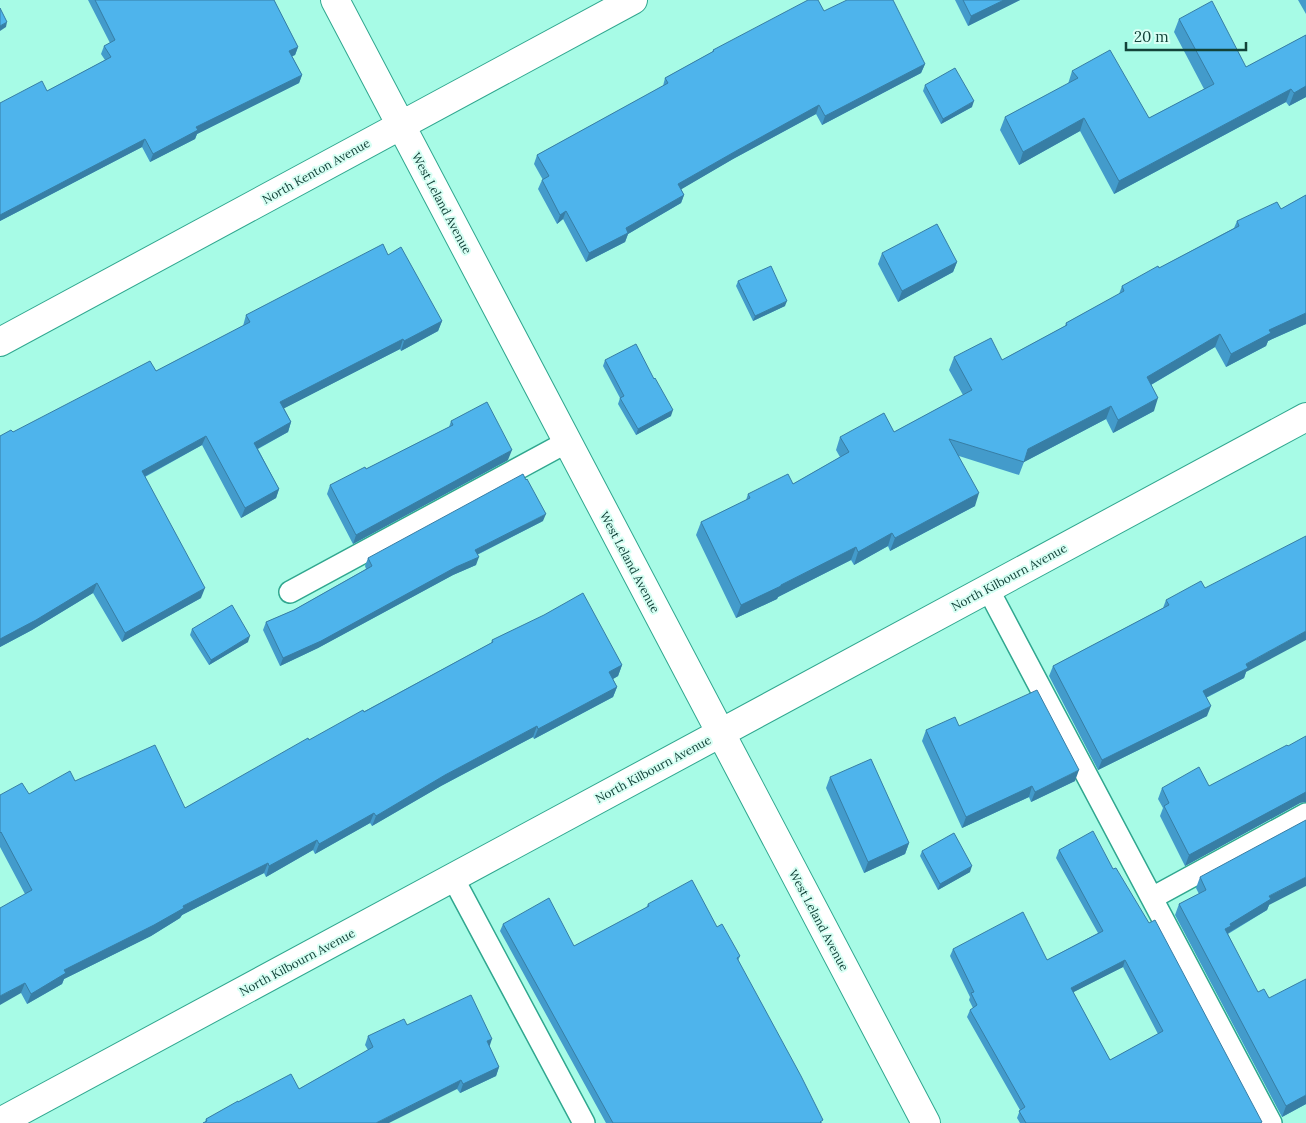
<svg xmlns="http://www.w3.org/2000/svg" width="1306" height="1123" viewBox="0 0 1306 1123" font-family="Lora,serif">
	<rect width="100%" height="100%" fill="#a7fbe6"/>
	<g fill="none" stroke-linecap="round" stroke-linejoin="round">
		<defs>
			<path id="service" d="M988,589l283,534
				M290,592l277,-150
				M453,878l131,245
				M1152,898l154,-84"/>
			<path id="minor" d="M335,0l591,1123
				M0,342l633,-342
				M0,1122l1306,-705"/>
		</defs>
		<!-- service casing -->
		<use href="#service" stroke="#30a78f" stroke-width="24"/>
		<!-- minor casing -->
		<use href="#minor" stroke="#30a78f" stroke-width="30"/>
		<!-- service -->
		<use href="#service" stroke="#fff" stroke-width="21"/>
		<!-- minor -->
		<use href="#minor" stroke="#fff" stroke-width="28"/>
	</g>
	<!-- wall -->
	<path fill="#439bcb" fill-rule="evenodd" d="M88,0h186l24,47 -3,8 -3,1 10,19 -3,8 -102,51 -2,5 -45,23 -8,-15 -142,74v-118l47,-12 58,-31 -4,-6 3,-8 6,-3z
		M955,0h65l-52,26z
		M1298,0h8v14z
		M824,11l101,53 -4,9 -99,52 -6,-11 -83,45 -52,30 3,6 -3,8 -53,31 -3,8 -39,20 -23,-43 -6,5 -19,-35 4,-9h1l-9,-16 3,-9 126,-69 2,-8 47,-26 1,-2z
		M1179,19l67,48 60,-32v62l-17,9 -3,-4 -172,92 -34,-63 -61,34 -19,-35 5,-13 63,-33 4,-13 77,47 55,-29 -30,-57z
		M925,85l47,22 -31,17 -18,-33z
		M1306,195v129l-38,17 -2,5 -40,21 -11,-20 -64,38 3,26 -41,22 -7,-14 -82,43 -5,13 -60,-19 16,50 -85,45 -2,-5 -34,19 -3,-5 -73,37 -1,2 -41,19 -40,-83 5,-13 45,-22 2,-6 45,-10 47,-27 -4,-7 4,-13 54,-5 69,-37 -14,-25 5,-13 48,3 63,-34 1,-3 53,-29 3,-8 37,-18 75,-40 3,-7 44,-12z
		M882,253l75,9 -4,10 -55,30 -20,-38z
		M388,255l54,66 -4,10 -37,20 -1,-2 -116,59 7,14 -3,10 -30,17 21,40 -3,9 -35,20 -39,-73 -57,32 56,121 -79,44 -29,-49 -61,37 -32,17v-211l13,-4 143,-61 87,-45 3,-11z
		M738,281l47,25 -32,15 -17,-35z
		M605,360l66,56 -35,19 -18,-31 2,-6 -17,-32z
		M451,421l57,39 -155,84 -26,-50 3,-9 36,-16 83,-42z
		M543,521l-66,34 -1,10 -23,10 -135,73 -38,18 -17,-36 3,-8 28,-12 72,-41 -1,-3 3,-8z
		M1166,600l80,72 -2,6 -38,20 1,18 -109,54 -49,-94 4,-10 110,-58z
		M192,629l56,13 -39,23 -19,-30z
		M492,640l130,25 -4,11 -5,3 4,8 -4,10 -79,42 -1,-2 -92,49 -69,40 -2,-3 -55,31 -2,-4 -47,27 -2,-4 -82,42 -2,3 -29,18 -87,43 -2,5 -35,20 -6,-11 4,-99 -25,-47v-52l29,-1 46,-13 110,27 306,-165z
		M959,726l116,55 -44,21 -2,-5 -67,31 -40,-87 4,-11z
		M1288,746l12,57 -115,63 -25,-50 3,-8 -5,-9 4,-11 47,-2z
		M830,777l79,66 -4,11 -41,19 -38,-85z
		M1059,850l54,19 149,254h-242l-3,-5 3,-8 -53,-93 3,-7 3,-2 -4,-8 1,-3 -20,-41 3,-7 94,11 51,-27 -42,-75zM1123,967l35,67 -48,26 -37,-68z
		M922,851l48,21 -32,18 -18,-34z
		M1200,877l69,28 -2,5 -39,24 78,170 -24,13 -107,-202 4,-11 20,-10 -3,-6z
		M648,904l69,23 23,29 -2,5 84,162h-216l-106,-192 3,-7 71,22 72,-38z
		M407,1025l82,21 10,21 -3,9 -36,17 -3,-4 -252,33 1,-3 32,-17 61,-13 69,-39 -3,-5 3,-9z"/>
	<!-- shaded-wall -->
	<path fill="#377ea5" d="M1004,0h16l-52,26 3,-10z
		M7,22l-1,5 -6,4v-5z
		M298,47l-3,8 -9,4 3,-8z
		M925,64l-4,9 -99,52 3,-9z
		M302,75l-3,8 -102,51 -2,5 -45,23 3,-8 43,-27z
		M1306,86v11l-17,9 5,-13z
		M1291,89l-5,13 -172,92 5,-13z
		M974,101l-2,6 -31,17 2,-5z
		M819,105l-3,9 -83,45 -58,34 3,-9 58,-33z
		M1084,118l-4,13 -61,34 4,-13z
		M145,139l-3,8 -142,74v-6z
		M684,195l-3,8 -53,31 -3,8 -39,20 3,-9 37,-25z
		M566,211l-3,8 -6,5 3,-9z
		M957,262l-4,10 -55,30 4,-11z
		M787,301l-2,5 -32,15 2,-5z
		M1306,313v11l-38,17 -2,5 -40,21 5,-13 38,-24z
		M442,321l-4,10 -37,20 3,-10z
		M1220,334l-5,13 -73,43 5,-13z
		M403,339l-3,10 -123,63 3,-10z
		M1158,398l-4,13 -41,22 5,-13z
		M1111,406l-5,13 -82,43 4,-13z
		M673,410l-2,6 -35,19 2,-6z
		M291,422l-3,10 -37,20 3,-9z
		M206,436l-4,9 -64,35 4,-9z
		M512,450l-4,10 -155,84 3,-9z
		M279,489l-3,9 -35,20 4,-10z
		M979,493l-4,13 -85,45 5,-13z
		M546,514l-3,7 -71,36 3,-7z
		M892,533l-4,13 -34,19 4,-13z
		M856,547l-5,13 -73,37 -1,2 -41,19 5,-13 40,-20z
		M479,557l-3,8 -23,10 -135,73 -38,18 3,-8 173,-91z
		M97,583l-4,10 -61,37 -32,17v-8z
		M205,588l-4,10 -79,44 3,-9z
		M1306,631v9l-60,32 -2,6 -45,23 4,-10 43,-27z
		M250,636l-2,6 -39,23 2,-5z
		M622,665l-4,11 -12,7 3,-11z
		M617,687l-4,10 -79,42 4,-10z
		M1211,706l-4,10 -109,54 4,-10z
		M537,726l-4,11 -92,49 -69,40 4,-10 69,-41z
		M1079,770l-4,11 -44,21 4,-10z
		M1032,786l-3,11 -67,31 4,-11z
		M1304,792h2v10l-6,1 -115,63 4,-11z
		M374,813l-4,10 -55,31 4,-10z
		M317,840l-4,10 -47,27 3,-11z
		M909,843l-4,11 -41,19 4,-11z
		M268,863l-4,10 -82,42 -2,3 -29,18 -87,43 -2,5 -35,20 4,-10 33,-24 119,-64z
		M972,866l-2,6 -32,18 2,-6z
		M1306,877v9l-37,19 -2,5 -39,23 -1,4 -2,-8 5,-5 39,-28z
		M1125,960l-2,7 -55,28 3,-7z
		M25,983l-4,10 -21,12v-9z
		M492,1039l-3,9 -2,-7z
		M499,1067l-3,9 -36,17 3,-9z
		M461,1080l-4,9 -68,34h-13z
		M1306,1095v9l-24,13 4,-11z"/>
	<!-- building -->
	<path fill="#4eb4ec" stroke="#377ea5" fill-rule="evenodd" d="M95,0h179l24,47 -9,4 13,24 -106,52 2,3 -45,24 -8,-15 -145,76v-112l42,-22 5,10 64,-34 -7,-11 11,-6z
		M808,0h10l6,11 23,-11h46l32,64 -100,52 -6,-11 -83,46 -58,33 6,11 -58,33 2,5 -39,20 -23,-42 -6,4 -18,-35 7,-4 -12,-21 131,-72 -3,-5 49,-27 -1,-1z
		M963,0h41l-33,16z
		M1212,1l34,66 60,-32v51l-12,7 -3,-4 -172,92 -35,-63 -61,34 -18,-35 73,-39 -6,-7 38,-21 39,68 65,-34 -35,-65z
		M0,8l7,14 -7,4z
		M955,68l19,33 -31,18 -18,-34z
		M1306,195v118l-37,17 2,3 -40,21 -11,-20 -73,43 11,21 -40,22 -7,-14 -83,43 -4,13 -75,-23 30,54 -84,45 -3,-5 -34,19 -2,-5 -75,38v1l-40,19 -40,-83 49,-24 -2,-4 40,-20 5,10 56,-32 -9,-15 44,-24 10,19 78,-42 -18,-33 37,-19 11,22 65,-35 -1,-2 58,-32 -2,-5 36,-20 1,2 80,-42 -2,-5 40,-19 4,7z
		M937,224l20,38 -55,29 -20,-38z
		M383,244l5,11 13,-8 41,74 -38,20 -1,-2 -123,63 11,20 -37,21 25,46 -34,19 -39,-72 -64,35 63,117 -80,45 -28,-50 -61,37 -36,19v-203l11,-6 2,2 137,-71 6,10 94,-49 -4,-7z
		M771,266l16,35 -32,15 -17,-35z
		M636,344l18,35 1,-1 18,32 -35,19 -18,-31 4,-2 -19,-36z
		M487,402l25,48 -156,85 -26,-50 35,-18 1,2 87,-44 -2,-4z
		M523,474l3,6 1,-1 19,35 -71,36 4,7 -23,10 -135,74 -38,17 -17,-36 28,-12 78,-44 -4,-8z
		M1306,536v95l-60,33 2,4 -45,23 8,15 -109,54 -49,-94 116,-61 -3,-5 35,-19 4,7z
		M583,593l39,72 -13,7 8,15 -79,42 -1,-3 -92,49 -69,41 -2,-3 -55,31 -2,-4 -48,26 -1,-3 -85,43 1,2 -30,17 -90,45 2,3 -35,21 -6,-11 -25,13v-88l32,-18 -31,-58 -1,1v-38l22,-12 7,11 41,-23 5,10 80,-36 30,63 123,-70 1,2 54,-30 1,2 129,-70 -1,-2 52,-25z
		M232,605l18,31 -39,24 -19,-31z
		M1037,690l42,80 -44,22 -3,-6 -66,31 -40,-87 29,-13 4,9z
		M1306,736v56l-117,63 -25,-49 5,-3 -7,-15 37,-21 10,19 78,-41 1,1z
		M871,759l38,84 -41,19 -38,-85z
		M1306,820v57l-37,19 2,3 -41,25 1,2 -6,3 33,63 6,-3 5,9 37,-19v116l-20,11 -107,-202 27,-14 -6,-13z
		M1093,831l20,38 3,-1 33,55 6,-3 107,202 -2,1h-234l-7,-12 6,-4 -55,-97 7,-5 -6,-12 3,-1 -21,-43 70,-37 24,48 56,-29 -44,-81zM1125,960l38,71 -53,29 -39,-72z
		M954,833l18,33 -32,18 -18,-33z
		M692,880l25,47 5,-3 18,32 -3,2 64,118 22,44 -3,2 1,1h-208l-110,-199 46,-26 25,48 75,-40 -1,-2z
		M471,995l21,44 -5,2 12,26 -36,17 -2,-4 -85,43h-173l4,-2 -1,-2 32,-18v1l53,-28 8,15 74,-42 -5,-11 36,-17 3,6z"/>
	<g text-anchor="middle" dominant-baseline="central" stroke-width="4" stroke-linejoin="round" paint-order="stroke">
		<!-- street labels -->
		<g font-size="12" fill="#134339" stroke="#d7fff4">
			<text transform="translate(316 171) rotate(-29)">North Kenton Avenue</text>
			<text transform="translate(442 203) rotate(62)">West Leland Avenue</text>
			<text transform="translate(630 562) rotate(62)">West Leland Avenue</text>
			<text transform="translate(1009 577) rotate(-28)">North Kilbourn Avenue</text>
			<text transform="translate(653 769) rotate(-28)">North Kilbourn Avenue</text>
			<text transform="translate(819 920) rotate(62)">West Leland Avenue</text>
			<text transform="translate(297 962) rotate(-28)">North Kilbourn Avenue</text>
		</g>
	</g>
	<!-- scale -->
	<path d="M1126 42v8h120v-8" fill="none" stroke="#134339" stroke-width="2.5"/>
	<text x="1134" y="42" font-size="15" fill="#134339" stroke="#d7fff4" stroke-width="4" paint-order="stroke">20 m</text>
</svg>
